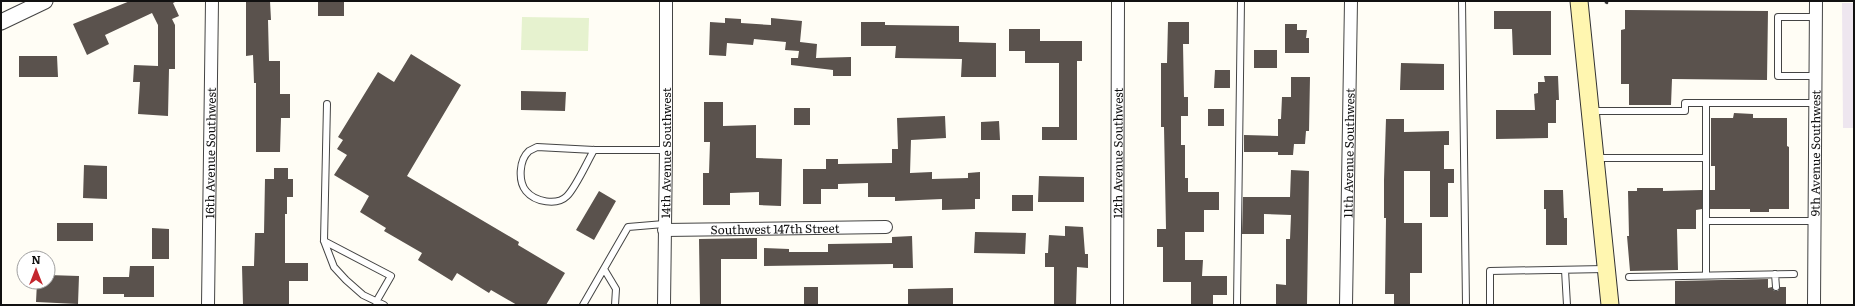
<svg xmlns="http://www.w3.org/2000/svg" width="1855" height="306" viewBox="0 0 1855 306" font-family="Literata,serif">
	<rect width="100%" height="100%" fill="#fffdf5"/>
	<!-- industrial -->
	<path fill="#eee6ef" d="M1842,3h12v125h-11z"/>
	<!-- pitch -->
	<path fill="#e6f2cf" d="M522,17l67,1 -1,33 -67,-1z"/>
	<!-- building -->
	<path fill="#5a524d" d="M130,1h47l-4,2 6,13 -7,3 3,6v44h-6l-1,47 -30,-2 2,-32h-7l1,-17 24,1v-41l-6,-12 -47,22 4,9 -22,11 -14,-31z
		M246,1h24l1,19h-3l1,41h11v33h10v24h-9l-1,34h-24v-69h-2l-1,-28 -7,1z
		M318,1h26v15h-26z
		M1625,10l143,1 -1,69 -95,-1 -1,26h-42v-21h-8v-54l4,-1z
		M1494,11h57v44h-38l-1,-26h-18z
		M725,18l16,1v4l30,2v-7l31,3 -2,21 17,2 -1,14 35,-1v19h-18v-6l-42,-5v-7h7l1,-7 -14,-1 1,-8 -32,-3 -1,6 -26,-2 -1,13 -17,-1 1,-33 15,1z
		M861,22h24v3l74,1v16l37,1v34h-35l1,-18 -67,-1 1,-12h-35z
		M1168,22h21v22h-6l1,53h4v19h-7v29h4v33h3v14h31v18h-15v22h-19v28h18l-1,16h25v19h-14v10h-22v-23h-28v-35h-6v-18h9l-2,-102h-3v-64h6z
		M1285,24h12v6h10l-1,8h3v15h-24z
		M1009,29h31v12h42v20h-5v79h-35v-13h17v-64h-34v-12h-16z
		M1254,50h23v18h-23z
		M411,54l50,31 -54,91 112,66 -1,3 47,28 -19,32h-29l-26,-15 -2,3 -32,-20 -5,8 -34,-21 4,-7 -38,-22 2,-3 -26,-16 9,-16 -35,-21 13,-20 -10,-6 6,-9 -5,-3 40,-65 16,10z
		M19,56h38l1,21h-39z
		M1401,63l43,1v26h-44z
		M1215,70h15v18h-16z
		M1544,76h14l1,24h-3v23h-8v15l-52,1v-29h39l-1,-16 4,-1v-11h7z
		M1291,77h19l-1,54h-3l-1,13h-11l-1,11h-15v-3h-34v-17l34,1v-17h3l1,-22h9z
		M521,91l45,1 -1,19 -44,-1z
		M704,102h19v24l33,-1v33l26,1 -1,47 -22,-1v-13l-29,1v12h-27v-32h6l1,-31h-6z
		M794,108h16v17h-16z
		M1208,109h16v17h-16z
		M1734,113l19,1v4h34v28l2,1v62h-20v3h-19v-3h-40v-19h5v-24h-4v-48h22z
		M945,116l1,22 -35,2 -1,33 22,-1v7l36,-1v-5l12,-1v27h-5v10l-33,1v-11l-47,2v-4h-27v-14l-30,1v5h-17v15h-18v-35h23v-10h12v5l54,-1v-14h6l-1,-31z
		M1386,119h18v13l45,-1v14h-5v24h10v14h-6v34h-18v-46h-26v52h18v50h-12v32h-16v-11h-9l1,-76h-2v-38z
		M999,121l1,19h-19v-18z
		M84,165l23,1v33l-24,-1z
		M274,168h14v11h5v18h-6v17h-2v49h23v18h-19v24h-46l-1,-39h12l1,-33h9l1,-54h9z
		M1291,170l18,1 -2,134h-31v-21l10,1v-46h4l1,-24 -27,-1v20h-22l1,-37h47z
		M1039,176l45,1v25h-46z
		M1637,188h26v3l39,-1v19l-6,1v19h-19l1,41 -48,1 -3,-35h2l-1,-45h9z
		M1544,190h19l1,28h3v27h-21v-36h-2z
		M599,191l17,10 -22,39 -18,-10z
		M1012,195h21v16h-21z
		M57,223h36v18h-36z
		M1065,226l18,1 2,27h3v14l-11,-1 -1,38h-22v-38h-9v-14h3l1,-18 16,1z
		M152,228l17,1v30h-17z
		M975,232l51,1 -1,21 -51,-1z
		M912,236l1,32h-20v-4l-129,2v-18l25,1v3h39v-8l64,-1v-6z
		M757,238v21h-36v45h-21l-1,-65z
		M130,266h24v31h-30v-3h-21v-17h26z
		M48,275l31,1 -1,28 -42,-2 1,-20h11z
		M1768,279v9l4,-1 2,4h4l2,-4h6v18h-111v-24z
		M804,287h14v18h-14z
		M953,288v16l-45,1v-16z"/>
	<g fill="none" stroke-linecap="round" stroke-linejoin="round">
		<defs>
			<path id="service" d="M1462,1l4,304
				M1815,76h-37v-59h38
				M1706,103v172
				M327,104l-3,137 10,26 12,13 17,15 21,10
				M1592,111h93v-8h130
				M594,150c-7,12 -18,37 -27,46 -10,10 -32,6 -41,-5 -8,-10 -7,-31 3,-40 2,-1 6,-3 8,-4l57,3h72
				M1595,158h111
				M1706,221h109
				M324,241l67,35 -15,26
				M604,269l12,20 -1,16
				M1565,270l2,35
				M1775,274l1,13
				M1629,277l165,-3
				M583,305l45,-78 36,-3
				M1237,305l4,-304
				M1490,305v-34l115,-2"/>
			<g id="minor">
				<path id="s1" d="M664,230l222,-3"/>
				<path id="s2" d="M208,305l4,-304"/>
				<path id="s3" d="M664,305l2,-155v-149"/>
				<path id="s4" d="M1117,305l1,-304"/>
				<path id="s5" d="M1346,305l5,-304"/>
				<path id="s6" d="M1814,305l2,-304"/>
			</g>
			<path id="tertiary" d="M1,22l44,-21"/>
			<path id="secondary" d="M1579,1l31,304"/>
		</defs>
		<!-- service casing -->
		<use href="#service" stroke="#444" stroke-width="8"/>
		<!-- minor casing -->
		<use href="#minor" stroke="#444" stroke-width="14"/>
		<!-- tertiary casing -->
		<use href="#tertiary" stroke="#444" stroke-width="17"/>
		<!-- secondary casing -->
		<use href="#secondary" stroke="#333" stroke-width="19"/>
		<!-- path -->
		<path stroke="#333" stroke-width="2.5" stroke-dasharray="4 2" stroke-linecap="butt" d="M1605,2l2,1v-2"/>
		<!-- service -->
		<use href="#service" stroke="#fff" stroke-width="6"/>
		<!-- minor -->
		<use href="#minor" stroke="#fff" stroke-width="12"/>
		<!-- tertiary -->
		<use href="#tertiary" stroke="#fff" stroke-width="15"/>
		<!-- secondary -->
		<use href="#secondary" stroke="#fff6b0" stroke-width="17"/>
	</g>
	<g text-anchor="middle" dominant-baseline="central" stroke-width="4" stroke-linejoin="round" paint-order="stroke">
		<!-- street labels -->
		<g font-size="12" fill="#111" stroke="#fff">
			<text stroke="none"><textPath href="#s2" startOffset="152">16th Avenue Southwest</textPath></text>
			<text stroke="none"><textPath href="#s3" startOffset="152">14th Avenue Southwest</textPath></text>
			<text stroke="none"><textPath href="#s4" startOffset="152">12th Avenue Southwest</textPath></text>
			<text stroke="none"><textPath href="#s5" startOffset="152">11th Avenue Southwest</textPath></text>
			<text stroke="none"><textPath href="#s6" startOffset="152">9th Avenue Southwest</textPath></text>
			<text stroke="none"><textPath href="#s1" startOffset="111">Southwest 147th Street</textPath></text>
		</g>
	</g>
	<!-- border -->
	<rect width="1855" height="306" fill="none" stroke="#111111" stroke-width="4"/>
	<!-- north arrow -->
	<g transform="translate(36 270)"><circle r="19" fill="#ffffff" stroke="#a0a0a0"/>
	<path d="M0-3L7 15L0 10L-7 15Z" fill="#c4262e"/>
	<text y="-6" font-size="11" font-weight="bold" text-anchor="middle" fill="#111111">N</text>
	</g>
</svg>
